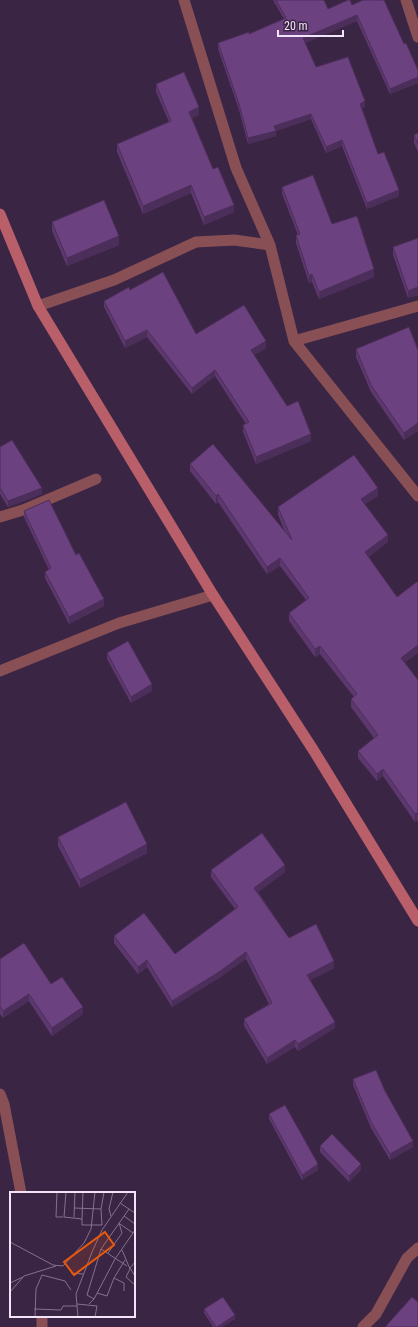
<svg xmlns="http://www.w3.org/2000/svg" width="418" height="1327" viewBox="0 0 418 1327" font-family="'Roboto Condensed',sans-serif">
	<rect width="100%" height="100%" fill="#3b2545"/>
	<g fill="none" stroke-linecap="round" stroke-linejoin="round">
		<!-- minor -->
		<path stroke="#884f55" stroke-width="11" d="M184,0l52,168 34,77 24,96 124,155
			M406,0l12,37
			M38,306l76,-26 82,-38 38,-2 36,5
			M294,341l124,-35
			M0,517l23,-7 73,-31
			M363,1327l13,-13 31,-56 11,-10"/>
		<!-- tertiary -->
		<path stroke="#884f55" stroke-width="11" d="M0,671l119,-48 94,-28
			M0,1094l4,10 17,89
			M42,1316v11"/>
		<!-- secondary -->
		<path stroke="#b85f69" stroke-width="11" d="M0,214l38,92 175,289 101,156 104,170"/>
	</g>
	<!-- wall -->
	<path fill="#5d386e" d="M273,0h51l4,9 24,-4 52,39 14,26v13l-28,11 -33,-73 -52,22 11,24 49,40 -3,1 16,46 21,42 -32,13 -25,-63 -16,7 -15,-34 -35,12v5l-28,8 -9,-34 -21,-61v-6l31,-9 35,-15z
		M156,84l43,31 -7,3 21,51 21,43 -30,13 -13,-32 -48,21 -26,-62v-8l52,-22 -13,-30z
		M418,133v19l-4,-9v-8z
		M282,187l50,37 42,53 -55,22 -7,-17 -3,1 -13,-40v-8h2l-16,-41z
		M52,222l67,23 -52,21 -15,-35z
		M418,238v57l-10,3 -15,-43v-8z
		M130,290l66,44 70,14 -12,7 33,51 24,35 -55,23 -13,-32v-7l3,-1 -31,-48 -23,18 -45,-57 -22,11 -21,-41v-6z
		M409,327l-5,113 -33,-48 -15,-35v-8z
		M0,447l42,47 -34,13 -8,-13z
		M190,464l95,68 -7,-17v-8l100,-11 -13,8 23,38 -20,15 29,40 21,-16v72l-13,9 13,18v142l-1,-2 -2,2 -32,-46 -6,5 -19,-23v-7l16,-13 -23,-31v-8l3,-2 -34,-43 -5,3 -26,-36v-8l17,-13 -26,-34 -13,8 -49,-72 -2,2 -26,-33z
		M24,511l52,44 28,51 -35,18 -24,-46v-6l4,-2 -25,-53z
		M107,653l45,38 -21,12 -24,-44z
		M58,837l89,16 -67,35 -22,-42z
		M211,870l74,2 -27,20 31,46 45,30 -24,12 25,48 -37,23 -3,-4 -28,17 -23,-38v-7l25,-15 -23,-45 -27,19 -47,29 -25,-40 -9,7 -24,-31v-7l61,18 60,-45 -24,-32z
		M0,959l51,25 32,30 -31,22 -23,-35 -26,17 -3,-4z
		M353,1079l32,12 28,56 -23,13 -19,-32 -18,-43z
		M269,1114l49,56 -16,10 -33,-61z
		M320,1146l41,24 -12,12 -29,-30z
		M204,1309l31,10 -13,8h-9l-9,-14z"/>
	<!-- shaded-wall -->
	<path fill="#4c2e5a" d="M357,15v6l-54,23v-6z
		M418,77v6l-28,11v-5z
		M365,101v6l-5,2v-5z
		M199,107v8l-10,5v-8z
		M311,114v5l-35,12v5l-28,8v-6l26,-12z
		M342,140v6l-16,7v-6z
		M191,185v8l-48,21v-8z
		M399,190v6l-32,13v-6z
		M234,205v7l-30,13v-8z
		M119,236v9l-52,21v-8z
		M374,269v8l-55,22v-7z
		M312,274v8l-3,1v-7z
		M418,287v8l-10,3v-7z
		M147,330v7l-22,11v-7z
		M266,341v7l-15,9v-7z
		M215,370v6l-23,18v-6z
		M418,423v8l-14,9v-7z
		M311,434v7l-55,23v-7z
		M42,488v6l-34,13v-6z
		M378,488v8l-17,11v-8z
		M218,494v8l-2,2v-8z
		M388,535v7l-23,18v-8z
		M280,558v8l-13,8v-7z
		M104,599v7l-35,18v-7z
		M418,645v8l-17,12v-7z
		M320,646v8l-5,3v-8z
		M152,684v7l-21,12v-6z
		M383,769v7l-6,5v-7z
		M417,813v7l-2,2v-8z
		M147,844v9l-67,35v-8z
		M285,865v7l-31,23v-7z
		M246,952v7l-27,19 -47,29v-6z
		M147,960v7l-9,7v-7z
		M334,961v7l-27,14v-7z
		M29,994v7l-26,17v-7z
		M83,1007v7l-31,22v-8z
		M335,1022v6l-37,23v-7z
		M295,1040v7l-28,17v-6z
		M413,1141v6l-23,13v-6z
		M318,1164v6l-16,10v-5z
		M361,1164v6l-12,12v-6z
		M235,1315v4l-13,8h-5z"/>
	<!-- building -->
	<path fill="#6c4180" stroke="#4c2e5a" d="M276,0h48l4,9 20,-9h2l2,5 11,-5h21l20,44 2,-1 12,27v7l-28,12 -33,-74 -54,23 13,29 32,-10 17,44 -5,3 18,50 6,-2 15,38 -32,13 -25,-63 -16,7 -15,-33 -37,12 2,5 -28,7 -9,-34 -21,-61 31,-11v2l37,-16z
		M184,72l15,35 -10,5 24,57 5,-2 16,38 -30,12 -13,-32 -48,21 -26,-62 54,-23 -15,-37z
		M418,133v11l-4,-9z
		M313,175l19,49 25,-8 17,53 -55,23 -7,-18 -3,2 -13,-41 4,-1 -18,-47z
		M104,200l15,36 -52,22 -15,-36z
		M418,238v49l-10,4 -15,-44z
		M163,272l33,62 48,-29 22,36 -15,9 36,56 11,-5 13,33 -55,23 -13,-32 6,-3 -34,-52 -23,18 -45,-58 -22,11 -21,-40 25,-14 1,3z
		M409,327l9,23v73l-14,10 -33,-48 -15,-36z
		M12,440l30,48 -34,13 -8,-13v-41z
		M213,444l79,96 -14,-33 76,-52 24,33 -17,11 27,36 -23,17 32,45 21,-16v64l-17,13 17,22v135l-1,-2 -2,1 -32,-45 -6,5 -19,-23 20,-16 -27,-36 6,-5 -37,-48 -5,3 -26,-36 20,-15 -29,-40 -13,9 -49,-73 -2,2 -26,-32z
		M49,500l27,55 3,-2 25,46 -35,18 -24,-45 6,-4 -27,-57z
		M128,641l24,43 -21,13 -24,-44z
		M126,802l21,42 -67,36 -22,-43z
		M262,833l23,32 -31,23 35,50 27,-14 18,37 -27,14 28,47 -37,22 -3,-4 -28,18 -23,-39 28,-16 -26,-51 -27,20 -47,29 -25,-41 -9,7 -24,-31 30,-23 31,41 63,-47 -27,-37z
		M24,943l27,41 11,-7 21,30 -31,21 -23,-34 -26,17 -3,-5v-47z
		M376,1070l9,21 28,50 -23,13 -19,-32 -18,-43z
		M285,1105l33,59 -16,11 -33,-61z
		M332,1134l29,30 -12,12 -29,-30z
		M223,1297l12,18 -18,12h-1l-12,-18z
		M412,1297l6,5v25h-33z"/>
	<!-- overview -->
	<g transform="translate(10 1192)">
		<rect width="125" height="125" fill="#3b2545"/>
		<path fill="none" stroke="#84728d" stroke-width="1" d="M47,0l-1,25h7M56,0l-2,25 18,2v6h20M110,11l15,10M64,16l27,1M101,24l-2,-7 4,-17M114,24l11,8M64,25l1,-25M72,27l1,-27M110,32l13,9M92,33l-1,-16 3,-17M0,50l43,23 10,1 21,-23 7,-14 4,-37M91,57l26,17M112,58l8,19 -4,8 9,8M98,61l14,-20 -3,-10M125,70l-5,6 5,8M61,81l12,1M32,83l23,6 6,9M104,86l10,5v8M0,91l13,-6M0,100l14,-16 32,-10M87,101l10,3 7,-18 11,-18M84,107l21,-40 20,-29M67,112l20,2 -2,11M79,112l5,-5 -7,-4 14,-46 28,-40M24,117l27,1 2,-4h14M25,125l1,-28 6,-14M68,125l-2,-23 16,-42 10,-22 26,-38"/>
		<path fill="#e8590c" fill-opacity="0.15" stroke="#e8590c" stroke-width="2" d="M95,40l9,13 -40,30 -10,-13z"/>
		<rect width="125" height="125" fill="none" stroke="#f2e5f9" stroke-width="2"/>
	</g>
	<!-- scale -->
	<path d="M278 30v6h65v-6" fill="none" stroke="#f2e5f9" stroke-width="2"/>
	<text x="284" y="30" font-size="12" fill="#f2e5f9" stroke="#3b2545" stroke-width="3" paint-order="stroke">20 m</text>
</svg>
